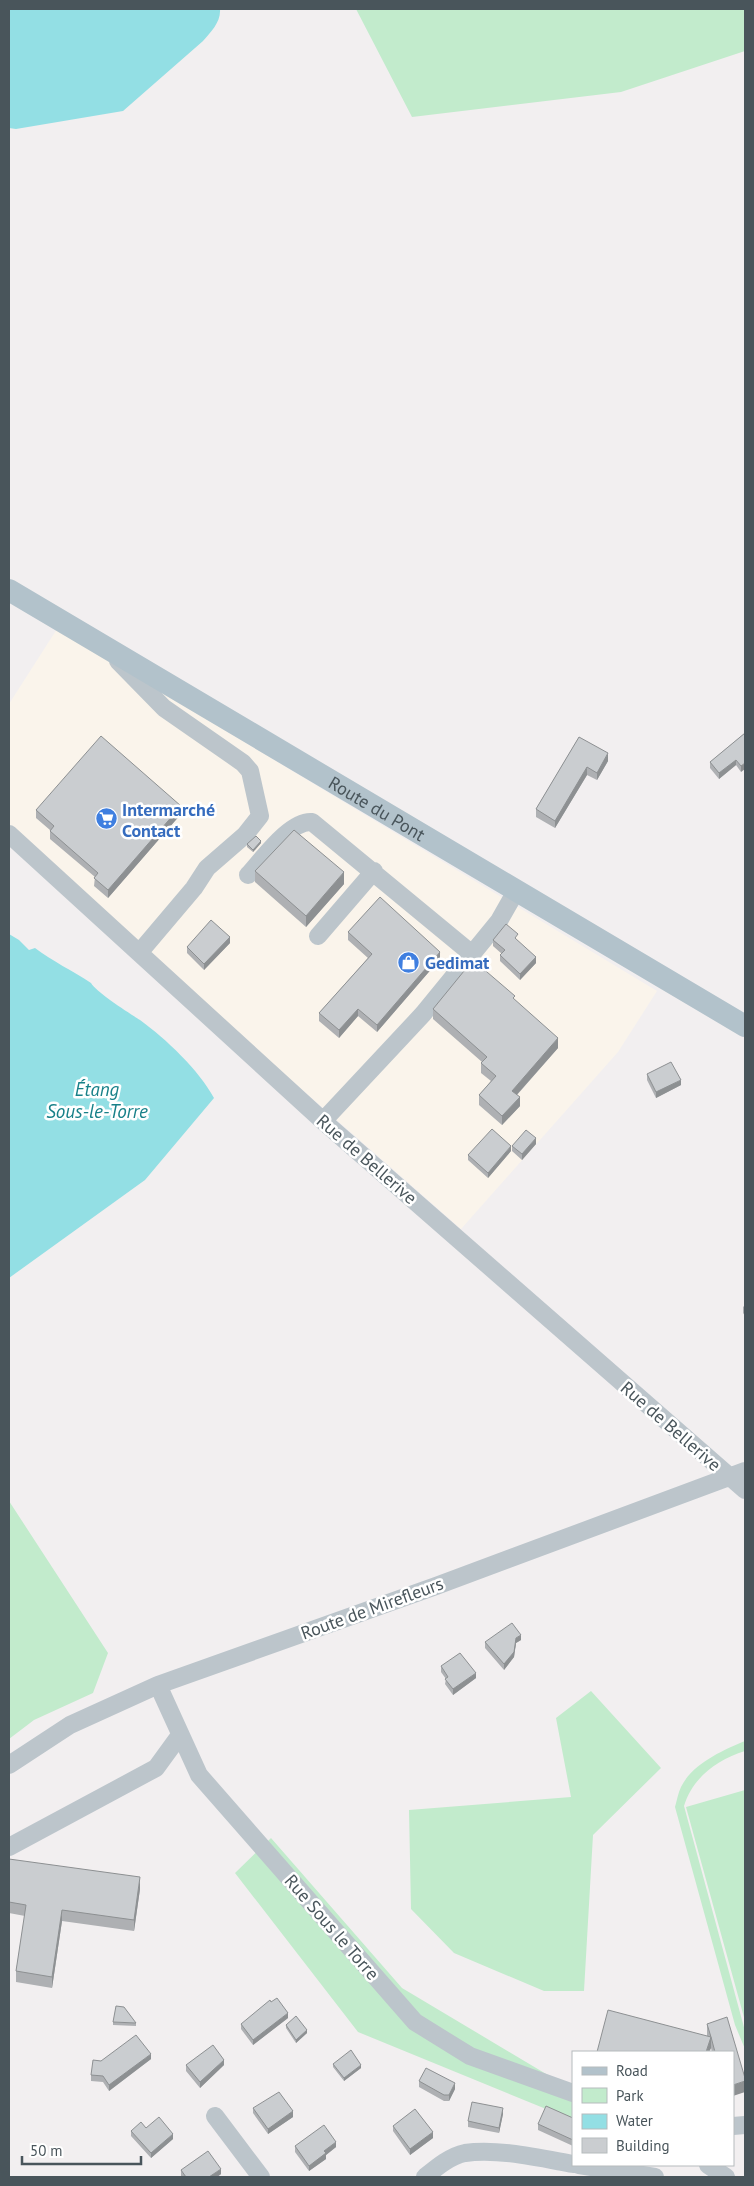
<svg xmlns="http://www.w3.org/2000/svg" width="754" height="2186" viewBox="0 0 754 2186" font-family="'PT Sans',sans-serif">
	<rect width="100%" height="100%" fill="#f2eff0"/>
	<!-- commercial -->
	<path fill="#faf4eb" d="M57,629l600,362 -39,61 -157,177 -307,-269 -145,-133v-123z"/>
	<!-- green -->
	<path fill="#c2ebcc" d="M356,9h389v42l-124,41 -209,25z
		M9,1501l99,152 -15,40 -59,27 -25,19z
		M591,1691l70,77 -68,67 -9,156h-40l-90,-38 -43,-44 -2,-99 162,-13 -15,-79z
		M745,1741v10c-28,9 -52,26 -61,55l61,225v18l-10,-24 -60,-218c2,-7 3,-14 6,-20 11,-23 42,-37 64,-46z
		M745,1790v231l-59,-214z
		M271,1838l131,150 171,102v30l-215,-88 -123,-159z"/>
	<!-- water -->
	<path fill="#93dfe4" d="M9,9h211c1,13 -9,23 -17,32l-80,70 -107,18 -7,-1z
		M9,934l10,6 10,10 6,-2c17,13 38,23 56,35 5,9 38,30 49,37 26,19 59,50 74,78l-69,82 -136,98z"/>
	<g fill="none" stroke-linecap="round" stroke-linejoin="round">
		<!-- minor -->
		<path stroke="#bcc5cb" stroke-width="18" d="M118,661l46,47 79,55 7,8 10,45 -15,19 -38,33 -13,20 -55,65
			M9,834l314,287 422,369
			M248,875c14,-15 42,-55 64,-53l160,132
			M318,936l56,-65
			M323,1121l100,-107 76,-93 17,-30
			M158,1685l41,90 216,247 55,34 103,37
			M9,1765l61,-40 88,-40 278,-99 309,-115
			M9,1847l147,-79 24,-33
			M215,2116l46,61
			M733,2126l12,-1
			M579,2165l76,12
			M708,2165l18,12
			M425,2177c11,-9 25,-21 40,-24 32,-5 75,5 108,11"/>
		<!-- major -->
		<path stroke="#b2c2cb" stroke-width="22" id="s1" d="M9,590l736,436"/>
	</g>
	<!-- wall -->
	<path fill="#aeb0b3" d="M745,733l-4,39 -5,-7 -17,14 -9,-11v-6z
		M579,737l29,24 -11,19 -10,-5 -32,53 -19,-11v-8z
		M36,810l145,4 -73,84 -14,-12 1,-9 -45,-38v-9l-14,-12z
		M261,843l-8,9 -6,-5v-3z
		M255,871l89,13 -38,43 -51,-45z
		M348,932l92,27 -63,73 -19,-16 -19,22 -20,-17v-8l49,-55 -20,-18z
		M493,940h25v1l18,22 -16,17 -20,-19v-6l2,-1 -9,-8z
		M230,943l-26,27 -17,-17v-6z
		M515,1000l43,48 -41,47 3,11 -18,19 -23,-20v-10l12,-14 -10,-8v-10l1,-1 -49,-43v-10z
		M647,1074l34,11 -25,13 -9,-18z
		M536,1144l-14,16 -10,-9v-5z
		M511,1151l-23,27 -20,-18v-5z
		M745,1305v11l-2,-3v-6z
		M521,1640l-5,3 -2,14 -10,13 -19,-22v-6z
		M441,1666l35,12 -23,17 -8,-11 1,-5 -5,-7z
		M9,1859l131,30 -6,42 -72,-10 -10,67 -36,-6v-11l9,-55 -16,-3z
		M288,2018l-35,27 -12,-16v-5z
		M113,2022l23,1v3l-23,-1z
		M707,2024l26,28h-21l-1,-4 -2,4h-112l110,-16z
		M286,2025l21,8 -11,10 -10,-15z
		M151,2059l-42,32 -6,-9 -12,-1v-6l10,-14z
		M333,2064l28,4 -17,13 -11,-14z
		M186,2065h38l-24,23 -14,-17z
		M419,2081l36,8 -6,12h-5l-25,-14z
		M253,2108l40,9 -25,17 -15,-21z
		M503,2114l-4,19 -31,-6v-6z
		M573,2118v28l-35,-16v-6z
		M393,2126l40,12 -23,17 -17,-24z
		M131,2131l42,8 -22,19 -20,-22z
		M295,2146l41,1 -10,8v4l-17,12 -14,-19z
		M181,2170l40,4 -4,3h-35l-1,-1z"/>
	<!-- shaded-wall -->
	<path fill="#8d9092" d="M608,753v8l-11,19v-7z
		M736,760v5l-17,14v-6z
		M745,763v6l-4,3v-6z
		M587,767v8l-32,53v-7z
		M181,806v8l-73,84v-8z
		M261,841v2l-8,9v-2z
		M344,872v12l-38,43v-11z
		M230,937v6l-26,27v-6z
		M440,952v7l-63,73v-7z
		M536,957v6l-16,17v-6z
		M358,1009v7l-19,22v-8z
		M558,1038v10l-46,52v-9z
		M681,1080v5l-25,13v-6z
		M520,1097v9l-18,19v-9z
		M536,1138v6l-14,16v-6z
		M511,1146v5l-23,27v-5z
		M521,1635v5l-5,3 -2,14 -10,13v-6l12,-26z
		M476,1673v5l-23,17v-6z
		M140,1877v12l-6,42v-11z
		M62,1910v11l-10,67v-11z
		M288,2013v5l-35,27v-5z
		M307,2030v3l-11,10v-3z
		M711,2037v11l-2,4h-3z
		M151,2054v5l-42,32v-6z
		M224,2060v5l-24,23v-6z
		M361,2065v3l-17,13v-3z
		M745,2081v11l-12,4v-11z
		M455,2083v6l-6,12v-6z
		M503,2108v6l-4,19v-5z
		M293,2111v6l-25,17v-5z
		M433,2132v6l-23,17v-6z
		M173,2134v5l-22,19v-5z
		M336,2142v5l-10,8v4l-17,12v-5l15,-15z
		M221,2169v5l-4,3h-8z"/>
	<!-- building -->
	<path fill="#cacdd0" stroke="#8d9092" d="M745,733v30l-4,3 -5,-6 -17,13 -9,-11z
		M101,736l80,70 -73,84 -14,-12 4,-5 -48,-42 4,-5 -18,-16z
		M579,737l29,16 -11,20 -10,-6 -32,54 -19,-12z
		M294,830l50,42 -38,44 -51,-45z
		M256,836l5,5 -8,9 -6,-6z
		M380,897l60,55 -63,73 -19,-16 -19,21 -20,-17 53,-59 -24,-22z
		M211,920l19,17 -26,27 -17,-17z
		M506,924l12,10 -3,4 21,19 -16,17 -20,-19 5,-5 -12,-10z
		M473,960l42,36 -2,2 45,40 -46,53 8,6 -18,19 -23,-21 17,-19 -15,-13 6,-6 -54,-48z
		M671,1062l10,18 -25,12 -9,-18z
		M492,1129l19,17 -23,27 -20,-18z
		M526,1130l10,8 -14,16 -10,-8z
		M512,1623l9,12 -5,3 -2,14 -10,12 -19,-22z
		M460,1653l16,20 -23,16 -8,-10 3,-2 -7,-11z
		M9,1859l131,18 -6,43 -72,-10 -10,67 -36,-6 10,-66 -17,-3z
		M277,1998l11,15 -35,27 -12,-16 29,-24 1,2z
		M116,2006l8,1 12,16 -23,-1z
		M608,2010l103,27 -4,-13 20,-7 18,61v3l-12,4v-33h-18l-4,-15 -5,15h-109z
		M296,2016l11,14 -11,10 -10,-15z
		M136,2035l15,19 -42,31 -6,-9 -12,-1 2,-15 8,1z
		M213,2045l11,15 -24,22 -14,-17z
		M351,2050l10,15 -17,13 -11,-14z
		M426,2068l29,15 -6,12h-5l-25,-14z
		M279,2092l14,19 -25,18 -15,-21z
		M472,2102l31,6 -4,20 -31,-7z
		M546,2106l27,12v22l-35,-16z
		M415,2109l18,23 -23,17 -17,-23z
		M159,2117l14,17 -22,19 -20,-22 10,-9 5,6z
		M324,2125l12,17 -12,9 2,2 -17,13 -14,-20z
		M208,2151l13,18 -12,8h-23l-5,-7z"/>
	<!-- icons -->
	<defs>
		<symbol id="supermarket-disc" viewBox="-11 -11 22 22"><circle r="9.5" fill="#3f7fe0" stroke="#fff"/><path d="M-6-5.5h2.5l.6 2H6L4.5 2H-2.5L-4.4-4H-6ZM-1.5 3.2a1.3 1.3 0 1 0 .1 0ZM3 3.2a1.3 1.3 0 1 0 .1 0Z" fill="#fff"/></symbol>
		<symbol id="shop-disc" viewBox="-11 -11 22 22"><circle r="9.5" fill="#3f7fe0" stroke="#fff"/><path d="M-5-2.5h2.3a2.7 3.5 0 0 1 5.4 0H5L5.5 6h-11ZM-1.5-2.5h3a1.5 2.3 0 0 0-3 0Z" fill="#fff"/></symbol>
	</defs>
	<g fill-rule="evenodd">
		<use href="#supermarket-disc" x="94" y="806" width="25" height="25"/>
		<use href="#shop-disc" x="396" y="950" width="25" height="25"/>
	</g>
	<g text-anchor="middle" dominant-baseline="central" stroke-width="5" stroke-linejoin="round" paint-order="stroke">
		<!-- street labels -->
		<g font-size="18" fill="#49555b" stroke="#fff">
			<text stroke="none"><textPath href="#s1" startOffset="428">Route du Pont</textPath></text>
			<text transform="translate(367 1159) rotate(41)">Rue de Bellerive</text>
			<text transform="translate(671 1426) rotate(41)">Rue de Bellerive</text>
			<text transform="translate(372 1608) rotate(-20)">Route de Mirefleurs</text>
			<text transform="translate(332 1927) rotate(49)">Rue Sous le Torre</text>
		</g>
		<!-- shop labels -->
		<g font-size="18" font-weight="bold" fill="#366cbe" stroke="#fff" text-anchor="start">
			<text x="122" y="809">Intermarché<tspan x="122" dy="21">Contact</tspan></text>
			<text x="425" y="962">Gedimat</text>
		</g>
		<!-- water labels -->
		<g font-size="19" font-style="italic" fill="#188189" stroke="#fff">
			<text x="97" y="1089">Étang<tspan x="97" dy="22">Sous-le-Torre</tspan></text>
		</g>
	</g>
	<!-- border -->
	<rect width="754" height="2186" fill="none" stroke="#49555b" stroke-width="20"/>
	<!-- legend -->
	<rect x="572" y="2051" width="162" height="115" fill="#ffffff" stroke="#b6bbbd"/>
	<rect x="582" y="2067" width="25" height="8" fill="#b2c2cb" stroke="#b6bbbd"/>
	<text x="616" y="2076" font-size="15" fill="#49555b">Road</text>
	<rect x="582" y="2088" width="25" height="15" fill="#c2ebcc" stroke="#b6bbbd"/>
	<text x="616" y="2101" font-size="15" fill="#49555b">Park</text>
	<rect x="582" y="2114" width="25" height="15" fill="#93dfe4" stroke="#b6bbbd"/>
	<text x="616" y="2126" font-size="15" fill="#49555b">Water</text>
	<rect x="582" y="2138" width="25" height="15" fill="#cacdd0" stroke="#b6bbbd"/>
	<text x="616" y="2151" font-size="15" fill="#49555b">Building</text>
	<!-- scale -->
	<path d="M22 2156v8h119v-8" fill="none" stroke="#49555b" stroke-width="2.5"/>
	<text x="30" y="2156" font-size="15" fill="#49555b" stroke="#ffffff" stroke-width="4" paint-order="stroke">50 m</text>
</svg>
